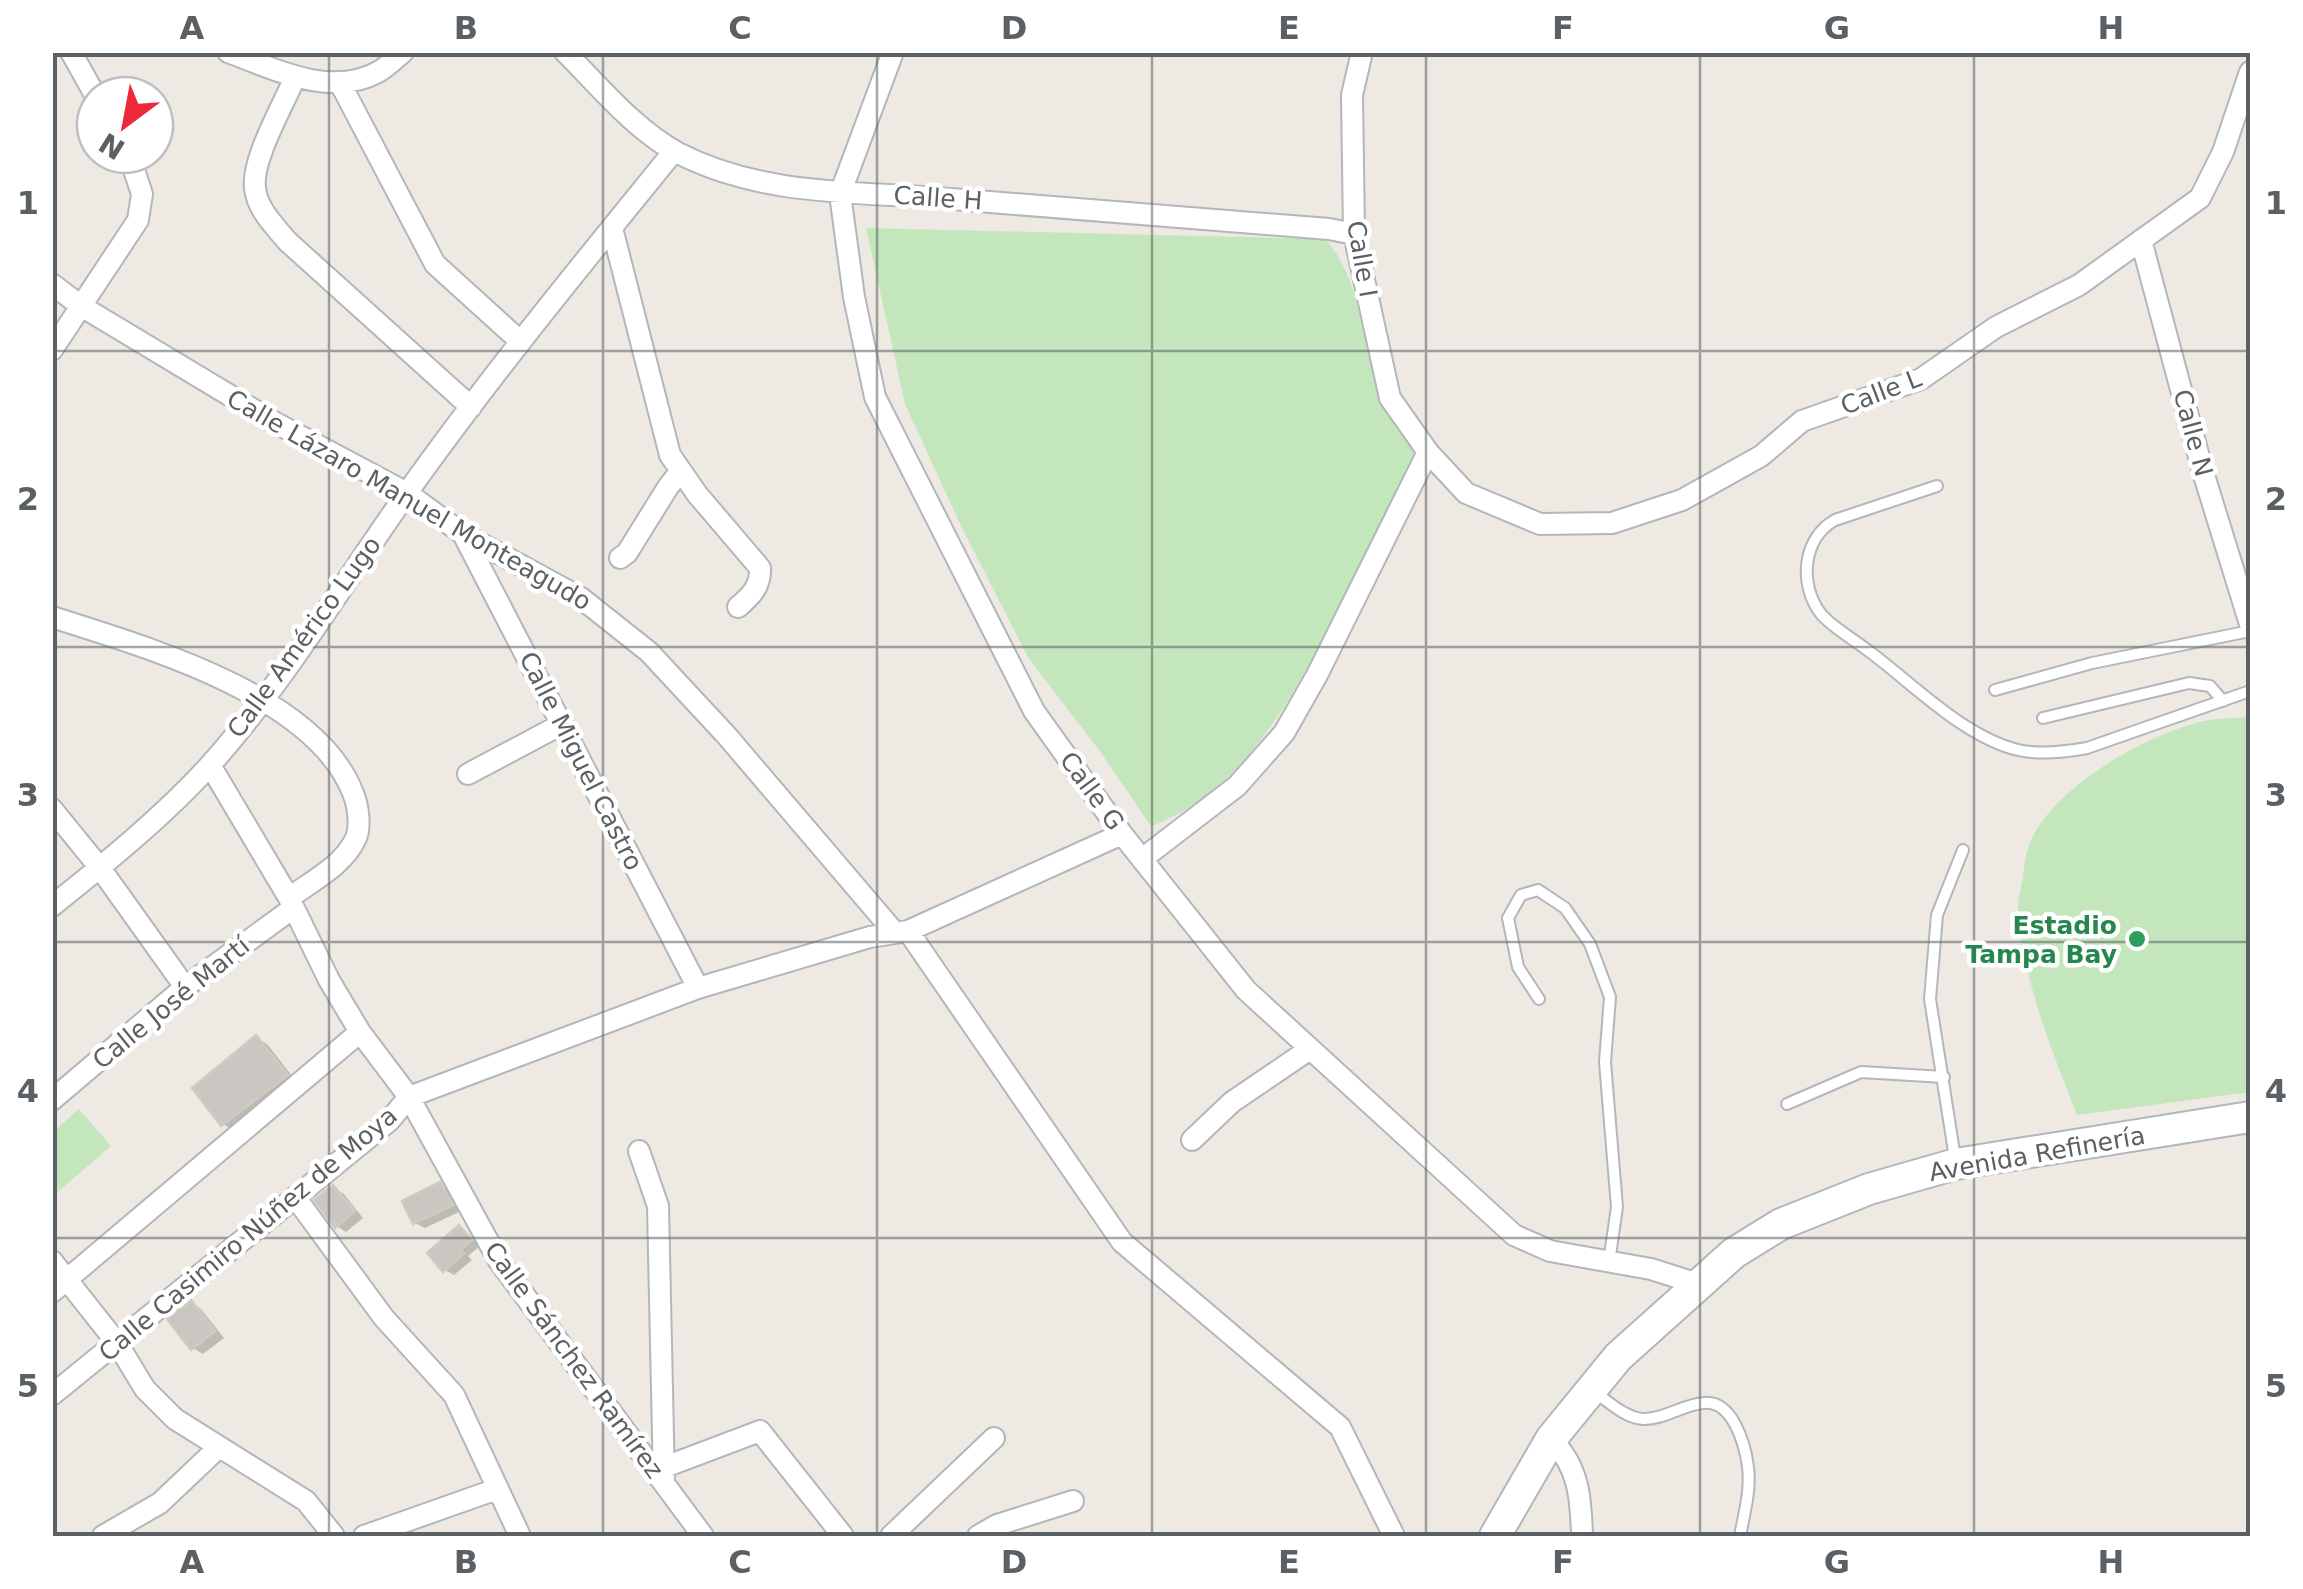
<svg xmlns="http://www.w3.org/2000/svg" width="2303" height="1589" viewBox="0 0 2303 1589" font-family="'DejaVu Sans',sans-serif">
	<rect width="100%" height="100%" fill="#eee9e2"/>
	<!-- green -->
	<path fill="#c4e6bd" d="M866,228l459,11c38,41 34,104 56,154 10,20 27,40 40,59 -25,47 -50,95 -75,143 -46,87 -96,195 -195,231l-52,-76 -70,-91 -67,-131 -57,-124z
		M2250,717v375l-173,23c-26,-67 -54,-134 -59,-206 0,-10 3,-21 5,-31 1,-10 2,-21 5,-30 20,-59 119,-114 176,-127 15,-3 32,-3 46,-4z
		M79,1109l32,37 -57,49 -1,-63z"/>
	<!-- shadow -->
	<path fill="#0003" d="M257,1038l10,6 29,37 -63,49 -10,-6z
		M440,1185l10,6 11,20 -36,17 -10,-5z
		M333,1188l10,5 20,25 -17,14 -9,-6z
		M460,1228l20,18 -12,10 4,4 -18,15 -9,-5z
		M191,1303l10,6 23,29 -21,16 -10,-6z"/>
	<!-- building -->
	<path fill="#cac6c1" stroke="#d2cac0" stroke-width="2.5" d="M256,1035l32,40 -67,51 -29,-38z
		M440,1182l13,23 -40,19 -11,-23z
		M333,1185l22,26 -20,17 -21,-28z
		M459,1225l13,15 -12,10 4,3 -21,19 -16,-19z
		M191,1300l24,31 -24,19 -24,-31z"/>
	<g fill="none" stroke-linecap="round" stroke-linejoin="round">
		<defs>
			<path id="service" d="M1937,486l-102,34c-32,18 -37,64 -14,94 12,14 34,26 49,38 43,32 94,85 148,98 21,5 47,2 69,-2l163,-57
				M1995,690l97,-27 158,-32
				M2043,718l146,-35 21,3 13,15
				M1539,999l-21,-32 -10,-49 13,-23 17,-5 27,18 25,36 20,53 -5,65 12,145 -8,55
				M1787,1104l74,-32 83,5
				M1955,1158l-25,-159 7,-84 26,-65
				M1596,1393c14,10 30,25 47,26 20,1 41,-15 61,-16 28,-3 41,40 44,64 3,23 -4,47 -8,69"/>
			<path id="minor" d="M71,52l24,43
				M228,52c46,17 103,46 150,20 9,-5 17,-13 25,-20
				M565,52c34,34 70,78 113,101 86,44 180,38 274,46 126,10 252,20 377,30l25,5
				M893,52l-53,142 14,103 21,100 159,314 88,123 124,156 268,245 36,16 101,18 50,16
				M1362,52l-10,43 2,139 36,164 38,54 38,41 74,31 72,-1 70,-23 79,-44 41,-35 119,-42 75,-52 83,-42 121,-87 23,-46 27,-80
				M295,77c-11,27 -44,83 -40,111 2,21 19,37 32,53l184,166
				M340,83l95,181 85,77
				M612,228l58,227 27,39 63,74c1,18 -9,28 -22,39
				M2141,240l62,232 47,152
				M52,284l29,22 193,116 133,71 56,41 118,64 68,54 78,84 168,197
				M52,350l86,-130 4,-26 -13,-39
				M463,534l235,454
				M620,558l7,-5 41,-66 12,-15
				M52,617c94,30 263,78 301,176 5,12 8,33 3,45 -12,27 -44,43 -67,60
				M210,765l79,133 40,82 31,52 49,65 90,164 204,275
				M468,774l94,-50
				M52,809l48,59 85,119
				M1142,859l95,-73 47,-53 33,-58 111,-223
				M52,906c54,-43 113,-91 159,-142 74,-83 132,-181 196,-271 84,-118 176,-230 267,-342
				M908,931l214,311 218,185 54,109
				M52,1100l133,-113 107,-78
				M1192,1140l40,-38 78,-53
				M639,1151l19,55 6,276
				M295,1197l89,121 70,77 66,141
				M52,1261l65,82 28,46 30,30 131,82 28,35
				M52,1292l308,-260
				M52,1395l337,-274 20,-24 289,-109 172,-51 38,-6 214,-97
				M1551,1439c28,28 30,59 31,97
				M662,1468l98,-37 83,105
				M103,1536l57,-33 59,-56
				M364,1536l133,-47
				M891,1536l103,-98
				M978,1536l19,-11 76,-24"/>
			<path id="secondary" d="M1495,1536l56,-97 67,-82 116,-104 47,-29 88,-35 87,-25 294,-47"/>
		</defs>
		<!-- service casing -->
		<use href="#service" stroke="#b3b6ba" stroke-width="14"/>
		<!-- minor casing -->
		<use href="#minor" stroke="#b3b6ba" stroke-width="24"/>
		<!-- secondary casing -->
		<use href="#secondary" stroke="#b1b7ba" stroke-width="34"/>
		<!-- service -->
		<use href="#service" stroke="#fff" stroke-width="10"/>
		<!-- minor -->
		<use href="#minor" stroke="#fff" stroke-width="20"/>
		<!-- secondary -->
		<use href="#secondary" stroke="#fff" stroke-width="30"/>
	</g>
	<!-- grid -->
	<path fill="none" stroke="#5a6063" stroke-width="2.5" stroke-opacity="0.55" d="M329,52v1484M603,52v1484M877,52v1484M1152,52v1484M1426,52v1484M1700,52v1484M1974,52v1484M52,351h2198M52,647h2198M52,942h2198M52,1238h2198"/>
	<!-- markers -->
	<circle fill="#2e9e5b" stroke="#fff" stroke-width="4" cx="2137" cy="939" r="10"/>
	<g text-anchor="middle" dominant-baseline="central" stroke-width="9" stroke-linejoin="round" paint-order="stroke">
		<!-- street labels -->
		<g font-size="25" fill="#5a6063" stroke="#fff">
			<text transform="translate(938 198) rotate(4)">Calle H</text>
			<text transform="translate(1362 259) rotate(80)">Calle I</text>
			<text transform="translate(1881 392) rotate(-21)">Calle L</text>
			<text transform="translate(2193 433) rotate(75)">Calle N</text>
			<text transform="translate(409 500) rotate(30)">Calle Lázaro Manuel Monteagudo</text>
			<text transform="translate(304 637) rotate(-54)">Calle Américo Lugo</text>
			<text transform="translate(581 761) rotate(63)">Calle Miguel Castro</text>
			<text transform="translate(1092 791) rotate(54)">Calle G</text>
			<text transform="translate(171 1003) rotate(-39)">Calle José Martí</text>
			<text transform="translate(2037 1154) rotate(-10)">Avenida Refinería</text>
			<text transform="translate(248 1234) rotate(-40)">Calle Casimiro Núñez de Moya</text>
			<text transform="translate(574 1360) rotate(54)">Calle Sánchez Ramírez</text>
		</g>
		<!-- leisure labels -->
		<g font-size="25" font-weight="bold" fill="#27864d" stroke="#fff" text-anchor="end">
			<text x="2117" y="925">Estadio<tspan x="2117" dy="29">Tampa Bay</tspan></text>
		</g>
	</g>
	<!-- border -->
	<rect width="2303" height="1589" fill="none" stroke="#ffffff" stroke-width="110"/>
	<!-- north arrow -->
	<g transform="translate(125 125) rotate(212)"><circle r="48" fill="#ffffff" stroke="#bdbfc1" stroke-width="2.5"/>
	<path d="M0-8L18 38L0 25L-18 38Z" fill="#ed2939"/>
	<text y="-15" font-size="28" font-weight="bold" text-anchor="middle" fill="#5a6063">N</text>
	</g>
	<rect x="55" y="55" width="2193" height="1479" fill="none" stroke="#5a6063" stroke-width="4"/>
	<g font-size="32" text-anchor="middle" font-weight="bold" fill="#5a6063">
		<text x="192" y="39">A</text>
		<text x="466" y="39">B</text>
		<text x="740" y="39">C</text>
		<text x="1014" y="39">D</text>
		<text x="1289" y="39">E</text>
		<text x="1563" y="39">F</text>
		<text x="1837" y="39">G</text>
		<text x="2111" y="39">H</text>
		<text x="28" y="214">1</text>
		<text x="2276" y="214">1</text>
		<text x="28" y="510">2</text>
		<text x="2276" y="510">2</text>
		<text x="28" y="806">3</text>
		<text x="2276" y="806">3</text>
		<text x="28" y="1102">4</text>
		<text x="2276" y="1102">4</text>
		<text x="28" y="1397">5</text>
		<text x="2276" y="1397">5</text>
		<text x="192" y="1573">A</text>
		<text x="466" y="1573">B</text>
		<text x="740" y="1573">C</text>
		<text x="1014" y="1573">D</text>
		<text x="1289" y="1573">E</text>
		<text x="1563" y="1573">F</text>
		<text x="1837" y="1573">G</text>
		<text x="2111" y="1573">H</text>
	</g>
</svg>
